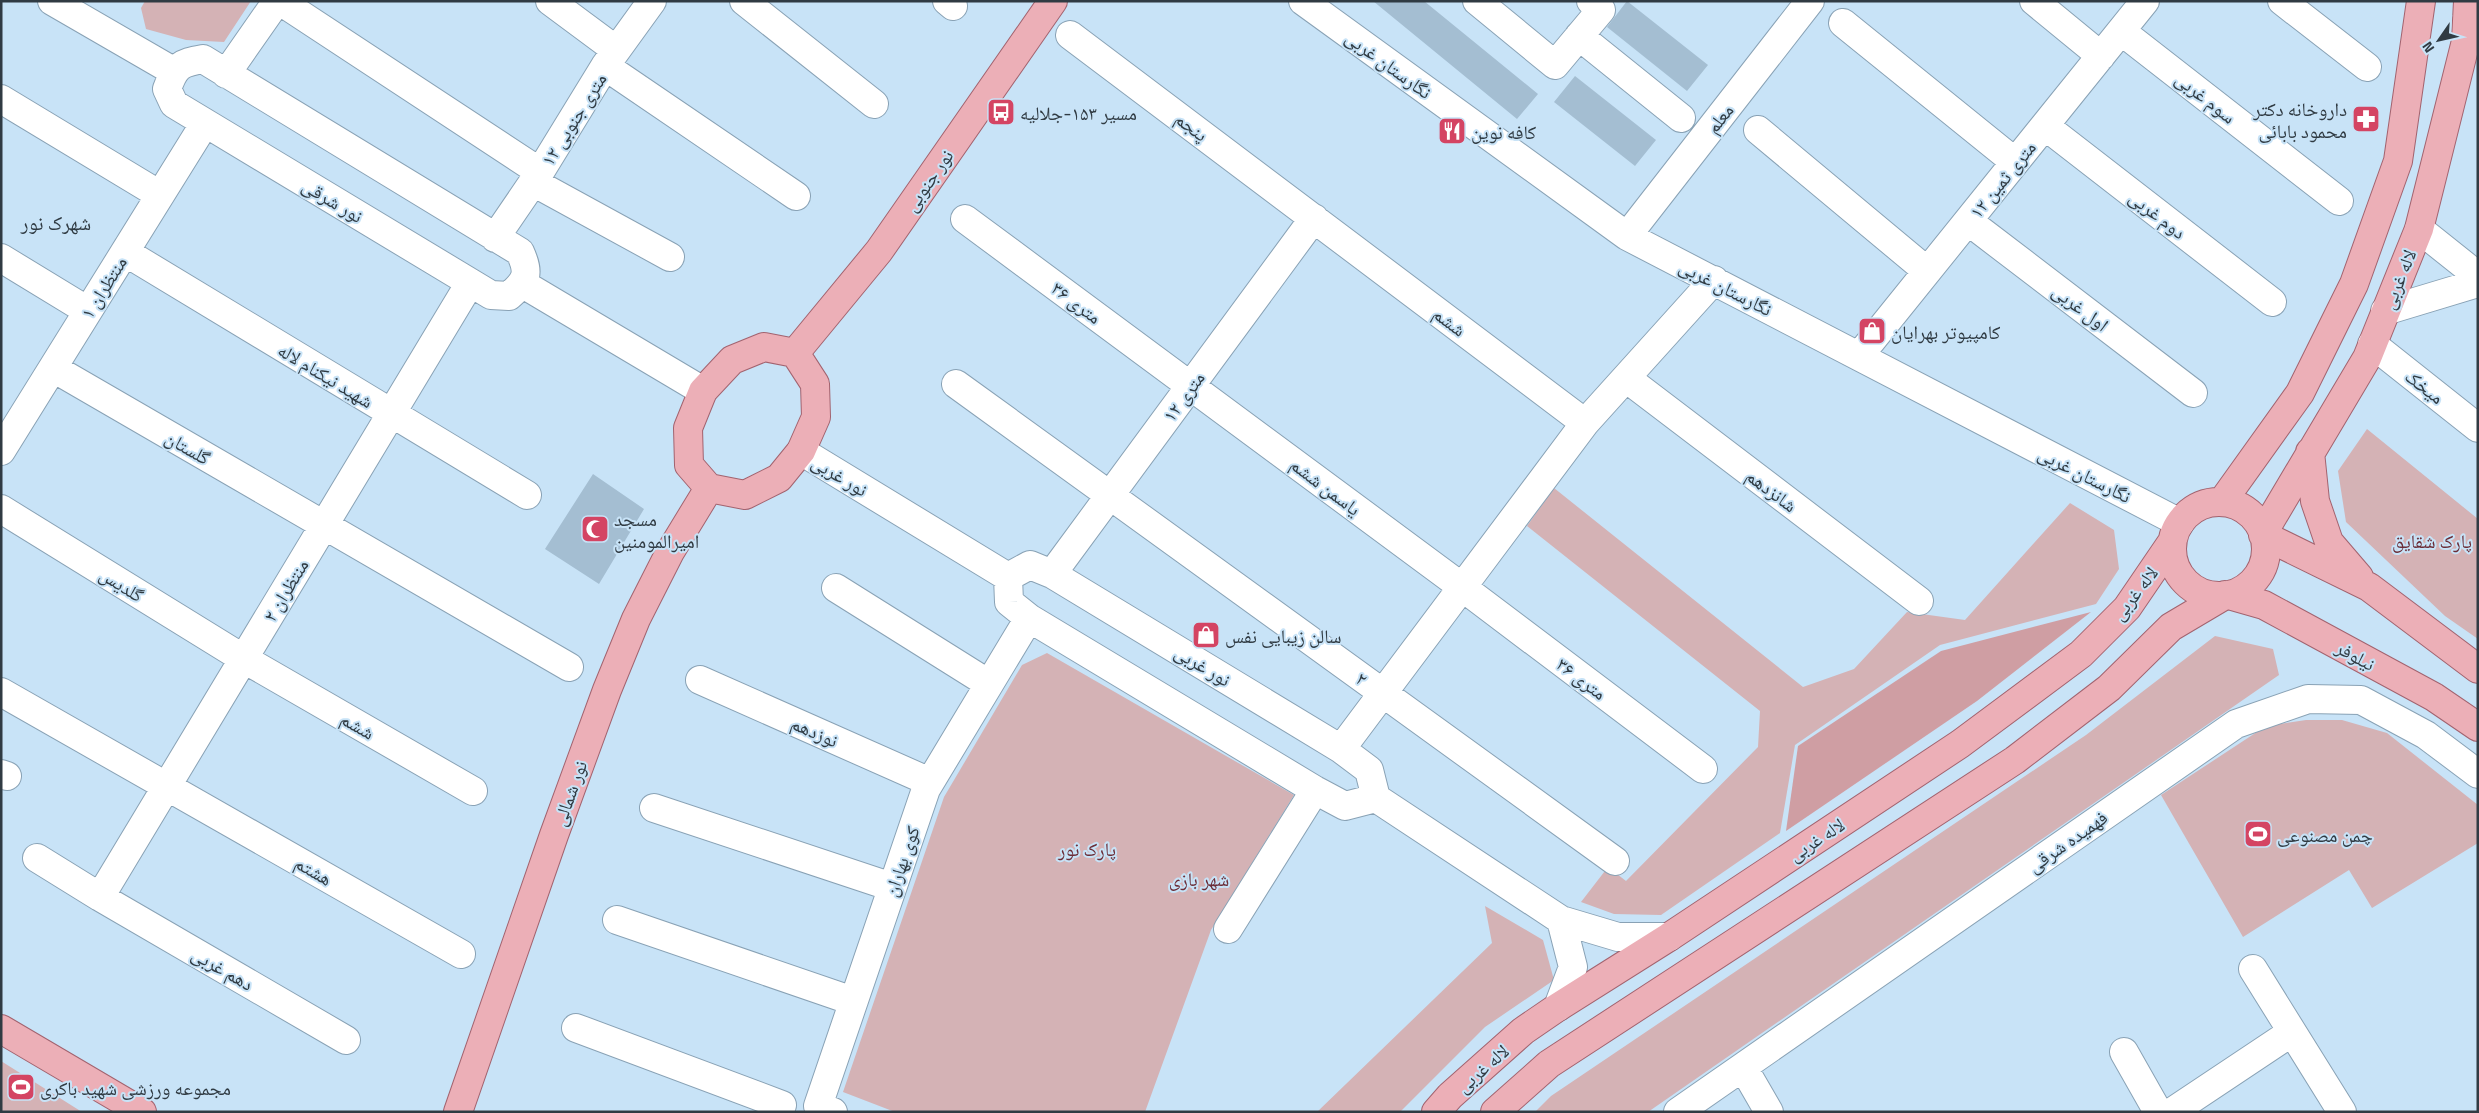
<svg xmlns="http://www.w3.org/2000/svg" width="2479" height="1113" viewBox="0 0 2479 1113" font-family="'Titillium Web','Noto Naskh Arabic',sans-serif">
	<rect width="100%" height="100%" fill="#c8e3f7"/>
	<!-- green -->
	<path fill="#d4b2b5" d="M145,1h106l-27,41 -38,-2 -40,-11 -5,-21z
		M2367,429l111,90v120l-33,-23 -99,-94 -8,-51z
		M1554,488l249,199 51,-18 53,-57 58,8 105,-117 44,27 5,39 -23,35 -156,41 -145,100 -15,88 -119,82 -47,-1 -33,-12 27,-35 18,14 132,-134 2,-36 -233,-185z
		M2215,636l58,13 6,26 -631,437h-113l16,-16 535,-361z
		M1047,653l247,142 -83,135 -66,182h-250l-52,-20 101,-295 78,-132z
		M2306,720h36l45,13 91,72v38l-106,65 -23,-38 -106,67 -82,-142 105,-69z
		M1485,906l58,34 11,40 -69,47 -85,85h-83l175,-169z
		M1,1061l81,51h-81z"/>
	<!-- forest -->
	<path fill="#cf9ea3" d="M2091,612l-114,89 -191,130 12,-85 143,-95z"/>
	<!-- building -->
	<path fill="#a4bed2" d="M1373,1h51l114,93 -21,25z
		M1627,1l81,64 -21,26 -80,-64z
		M1575,76l81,64 -21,26 -81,-64z
		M593,474l51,35 -45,75 -54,-35z"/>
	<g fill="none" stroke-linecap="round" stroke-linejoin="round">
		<defs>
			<path id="minor" d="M52,1l121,70
				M280,1l260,171
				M550,1l66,49
				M744,1l130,103
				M947,1l6,5
				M1303,1l324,235 553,287
				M1477,1l78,64 46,-55 -10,-9
				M2034,1l67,55
				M2282,1l85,66
				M1843,23l172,139
				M2121,31l218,170
				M1070,35l515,388
				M1579,36l102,82
				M203,59l317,193c10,22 7,28 -11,44l-18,-1 -317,-191 -7,-15c8,-23 13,-26 36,-30z
				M605,66l191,130
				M226,74l51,-73
				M1,99l159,96
				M2045,126l227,176
				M1758,130l169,141
				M533,182l137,75
				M965,219l497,368 241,182
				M1968,221l225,172
				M2419,229l59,47
				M1627,236l183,-235
				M495,238l45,-66 65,-106 47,-65
				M125,252l402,243
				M1,258l87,53
				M523,284l180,107
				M2385,311l93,-28
				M2372,344l106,84
				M1859,356l286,-355
				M53,368l516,299
				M1626,378l293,223
				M956,384l659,477
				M1,451l204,-328
				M801,451l207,126
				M1,509l243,150 229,132
				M1052,574l262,-356
				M1008,577l22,-12 22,9 289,175 28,21 7,28 185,122
				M1008,577l1,25 20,16 286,172 30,16 31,-8
				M836,588l153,96
				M700,680l230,102
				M1,692l460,262
				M1341,749l244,-326 129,-143
				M1,774l6,2
				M654,808l238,79
				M37,858l63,39 246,143
				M100,897l370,-614
				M617,920l236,81
				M1228,929l87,-139
				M2253,969l89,143
				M1558,1007l15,-40 -12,-47 57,17h51
				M576,1028l206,77
				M2124,1052l34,60
				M1743,1067l26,45
				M833,1112l-15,-6 108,-317 103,-171
				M1678,1112l558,-388 72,-25 53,1 65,35 52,39
				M2172,1112l120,-80"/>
			<path id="major" d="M764,347l31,6 20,31 1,33 -15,34 -22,27 -34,17 -36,-7 -20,-23 -1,-37 15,-37 29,-31z
				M795,353l84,-102 174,-250
				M2310,452l5,49 14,41 30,35
				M2222,502l78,-109 54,-109 44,-123 23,-160
				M2172 549a47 47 0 1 1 94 0a47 47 0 1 1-94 0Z
				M2263,533l104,-175 52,-129 47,-188 2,-40
				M2263,535l106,52 109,82
				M2229,595l35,10 170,92 44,30
				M1,1029l141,83
				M458,1112l96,-277 53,-145 29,-71 34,-67 39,-64
				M1436,1112l14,-16 73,-65 35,-24 111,-70 291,-193 121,-90 46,-46 45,-66
				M1495,1112l54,-48 466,-304 94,-72 62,-61 54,-32"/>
		</defs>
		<!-- minor casing -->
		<use href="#minor" stroke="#89a2b5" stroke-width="30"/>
		<!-- major casing -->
		<use href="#major" stroke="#a2636f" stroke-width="30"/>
		<!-- minor -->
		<use href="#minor" stroke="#fff" stroke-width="28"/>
		<!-- major -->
		<use href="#major" stroke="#ecafb7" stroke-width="28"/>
	</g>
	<!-- icons -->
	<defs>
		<symbol id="bus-square" viewBox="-11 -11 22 22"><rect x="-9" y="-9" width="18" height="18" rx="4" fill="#d44463" stroke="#c8e3f7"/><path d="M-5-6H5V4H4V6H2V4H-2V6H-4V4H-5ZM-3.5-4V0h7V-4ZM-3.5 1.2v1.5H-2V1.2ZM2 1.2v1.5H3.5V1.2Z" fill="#fff"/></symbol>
		<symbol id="pharmacy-square" viewBox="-11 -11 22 22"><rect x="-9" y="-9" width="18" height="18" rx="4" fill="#d44463" stroke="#c8e3f7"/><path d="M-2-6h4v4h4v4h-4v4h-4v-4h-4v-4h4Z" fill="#fff"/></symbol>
		<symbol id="restaurant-square" viewBox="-11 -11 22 22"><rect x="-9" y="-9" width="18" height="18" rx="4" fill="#d44463" stroke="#c8e3f7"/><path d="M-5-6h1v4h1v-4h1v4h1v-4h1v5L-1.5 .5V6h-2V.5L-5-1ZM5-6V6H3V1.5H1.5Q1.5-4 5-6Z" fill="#fff"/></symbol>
		<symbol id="shop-square" viewBox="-11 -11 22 22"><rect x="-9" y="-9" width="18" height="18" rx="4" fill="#d44463" stroke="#c8e3f7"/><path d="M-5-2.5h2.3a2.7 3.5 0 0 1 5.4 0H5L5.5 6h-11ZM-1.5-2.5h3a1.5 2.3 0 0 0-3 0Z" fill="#fff"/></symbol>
		<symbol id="mosque-square" viewBox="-11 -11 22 22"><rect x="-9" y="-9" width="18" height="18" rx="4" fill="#d44463" stroke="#c8e3f7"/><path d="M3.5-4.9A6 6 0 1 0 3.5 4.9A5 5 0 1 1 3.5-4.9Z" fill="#fff"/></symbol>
		<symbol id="stadium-square" viewBox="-11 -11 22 22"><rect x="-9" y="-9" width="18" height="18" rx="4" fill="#d44463" stroke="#c8e3f7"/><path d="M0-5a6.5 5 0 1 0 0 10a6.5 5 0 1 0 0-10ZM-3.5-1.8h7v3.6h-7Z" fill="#fff"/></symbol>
	</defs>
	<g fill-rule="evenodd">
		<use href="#bus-square" x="985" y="96" width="32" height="32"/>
		<use href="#pharmacy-square" x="2350" y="103" width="32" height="32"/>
		<use href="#restaurant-square" x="1436" y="115" width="32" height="32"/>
		<use href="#shop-square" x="1856" y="315" width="32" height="32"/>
		<use href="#mosque-square" x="579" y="513" width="32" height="32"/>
		<use href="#shop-square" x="1190" y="619" width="32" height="32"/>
		<use href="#stadium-square" x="2242" y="818" width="32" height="32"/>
		<use href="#stadium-square" x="5" y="1071" width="32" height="32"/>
	</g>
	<g text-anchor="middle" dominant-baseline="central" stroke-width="4" stroke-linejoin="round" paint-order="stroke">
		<!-- street labels -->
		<g font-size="19" fill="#303b43" stroke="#c8e3f7">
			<text transform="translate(1389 64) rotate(36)">نگارستان غربی</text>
			<text transform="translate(2206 97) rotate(38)">سوم غربی</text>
			<text transform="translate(1719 118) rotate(-52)">معلم</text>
			<text transform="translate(573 119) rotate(-58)">۱۲ متری جنوبی</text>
			<text transform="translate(1192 126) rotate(37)">پنجم</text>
			<text transform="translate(2002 179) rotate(-51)">۱۲ متری ثمین</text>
			<text transform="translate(928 180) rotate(-55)">نور جنوبی</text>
			<text transform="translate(333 200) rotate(31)">نور شرقی</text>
			<text transform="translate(2158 214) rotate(38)">دوم غربی</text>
			<text transform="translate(2398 279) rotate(-68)">لاله غربی</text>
			<text transform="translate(103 287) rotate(-58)">منتظران ۱</text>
			<text transform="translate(1726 287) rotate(27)">نگارستان غربی</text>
			<text transform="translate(1077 302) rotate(37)">۳۶ متری</text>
			<text transform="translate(2081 307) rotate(37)">اول غربی</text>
			<text transform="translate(1450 321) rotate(37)">ششم</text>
			<text transform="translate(326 375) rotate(31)">شهید نیکنام لاله</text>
			<text transform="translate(2425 386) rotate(38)">میخک</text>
			<text transform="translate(1183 396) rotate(-54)">۱۲ متری</text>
			<text transform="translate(188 447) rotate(30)">گلستان</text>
			<text transform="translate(2085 474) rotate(27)">نگارستان غربی</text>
			<text transform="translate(840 475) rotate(31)">نور غربی</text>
			<text transform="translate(1326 486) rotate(37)">یاسمن ششم</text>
			<text transform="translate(1772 490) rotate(37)">شانزدهم</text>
			<text transform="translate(122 584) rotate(32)">گلدیس</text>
			<text transform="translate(285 590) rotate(-59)">منتظران ۲</text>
			<text transform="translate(2134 593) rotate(-52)">لاله غربی</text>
			<text transform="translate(2356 655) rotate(29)">نیلوفر</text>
			<text transform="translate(1203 665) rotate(31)">نور غربی</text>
			<text transform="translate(1362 678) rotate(36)">۲</text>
			<text transform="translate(1582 678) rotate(37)">۳۶ متری</text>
			<text transform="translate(358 725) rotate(30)">ششم</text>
			<text transform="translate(815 731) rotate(24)">نوزدهم</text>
			<text transform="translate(569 793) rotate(-70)">نور شمالی</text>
			<text transform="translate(1816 839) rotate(-33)">لاله غربی</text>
			<text transform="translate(2067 841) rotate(-35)">فهمیده شرقی</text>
			<text transform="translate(901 861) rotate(-71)">کوی بهاران</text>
			<text transform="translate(314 870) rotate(30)">هشتم</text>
			<text transform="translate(223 968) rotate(30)">دهم غربی</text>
			<text transform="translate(1482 1068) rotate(-41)">لاله غربی</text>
		</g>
		<!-- poi labels -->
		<g font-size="19" fill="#303b43" stroke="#c8e3f7" text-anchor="start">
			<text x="2347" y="108" text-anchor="end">داروخانه دکتر<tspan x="2347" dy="22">محمود بابائی</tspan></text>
			<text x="1020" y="112">مسیر ۱۵۳-جلالیه</text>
			<text x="1471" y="131">کافه نوین</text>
			<text x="1891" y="331">کامپیوتر بهرایان</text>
			<text x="614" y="518">مسجد<tspan x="614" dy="22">امیرالمومنین</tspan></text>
			<text x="1225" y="635">سالن زیبایی نفس</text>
			<text x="2277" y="834">چمن مصنوعی</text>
			<text x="40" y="1087">مجموعه ورزشی شهید باکری</text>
		</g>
		<!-- park labels -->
		<g font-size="19" fill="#6b2d37" stroke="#c8e3f7">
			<text x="2432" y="540">پارک شقایق</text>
			<text x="1087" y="848">پارک نور</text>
			<text x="1199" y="878">شهر بازی</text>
		</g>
		<!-- neighbourhood labels -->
		<g font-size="20" fill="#303b43" stroke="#c8e3f7">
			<text x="56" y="222">شهرک نور</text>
		</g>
	</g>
	<!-- border -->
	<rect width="2479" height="1113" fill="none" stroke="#303b43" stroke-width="5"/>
	<!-- north arrow -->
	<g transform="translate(2439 40) rotate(236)" stroke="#c8e3f7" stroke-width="4" paint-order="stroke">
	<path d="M0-4L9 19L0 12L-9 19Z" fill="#303b43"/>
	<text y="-8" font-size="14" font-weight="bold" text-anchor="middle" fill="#303b43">N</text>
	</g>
</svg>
